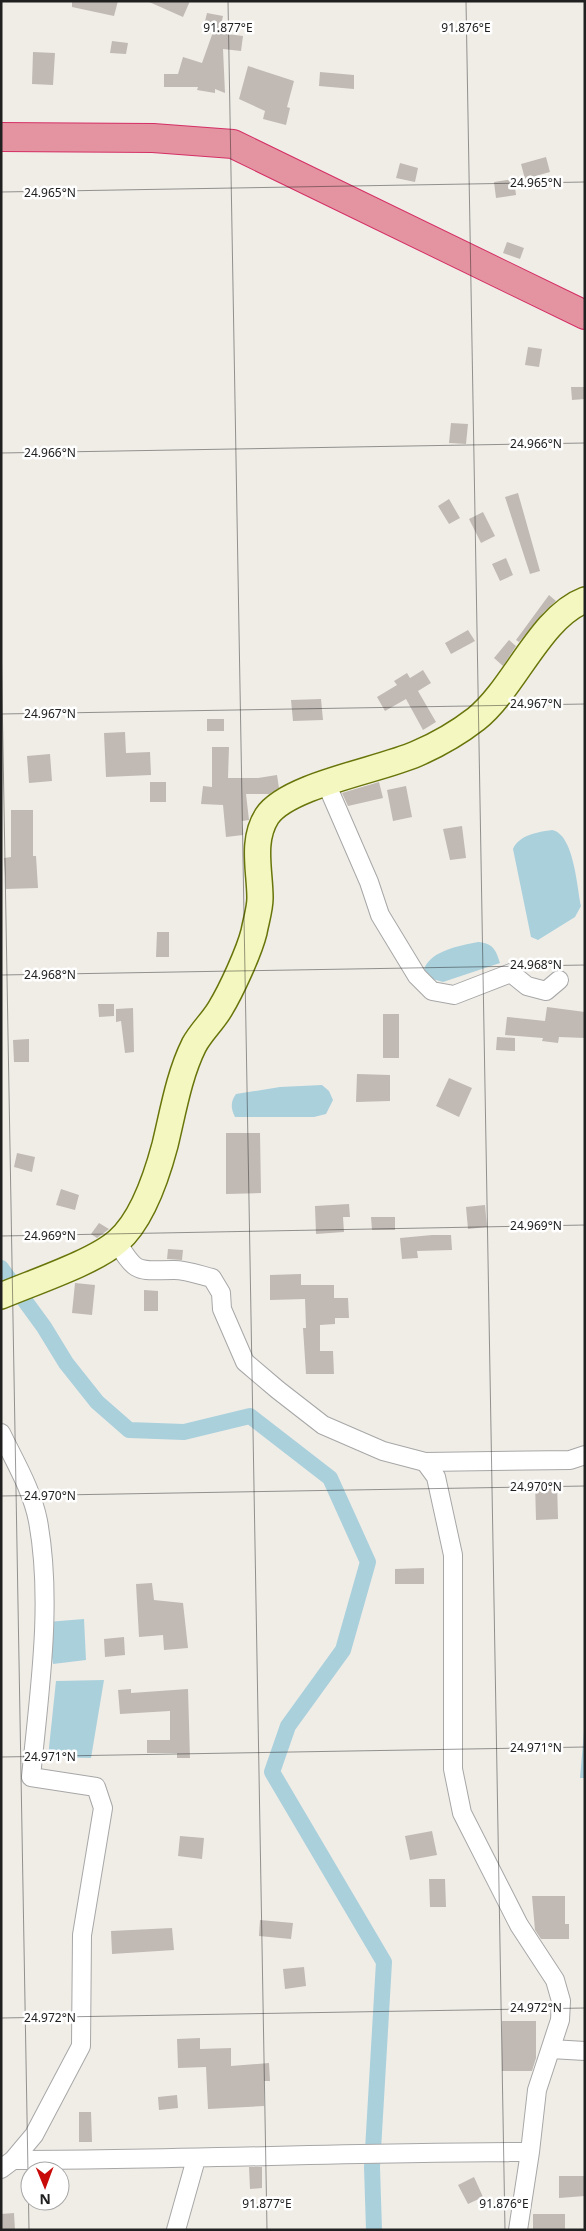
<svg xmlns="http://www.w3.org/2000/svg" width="586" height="2231" viewBox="0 0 586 2231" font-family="'Noto Sans',sans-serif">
	<rect width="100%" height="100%" fill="#f0ede7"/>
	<!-- water -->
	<path fill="#aad0dc" d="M552,830c22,4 25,57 29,76l-6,11 -37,23 -7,-3 -18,-88c6,-14 25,-17 39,-19z
		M478,942c15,1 18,8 22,21l-57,19 -14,-4 -5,-9c8,-19 35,-23 54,-27z
		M322,1085l7,6 4,9 -7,14 -12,3h-79c-4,-8 -5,-15 1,-23l44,-7z
		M84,1619l2,41 -33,4 -6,-42z
		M104,1680l-13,78 -43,-1 8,-76z
		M585,1720v58h-5z"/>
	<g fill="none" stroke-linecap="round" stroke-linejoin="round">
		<!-- canal -->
		<path stroke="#aad0dc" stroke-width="16" d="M1,1268l43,59 22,36 31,39 32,28 55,2 66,-16 80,62 38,84 -25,88 -55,76 -16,46 112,190 -12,205 2,63"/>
	</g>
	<!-- building -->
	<path fill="#c1bab4" d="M72,1h46l-4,15 -42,-9z
		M147,1h43l-7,16z
		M207,13l16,3 -4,17 24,3 -2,15 -18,-2 2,44 -10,-4v4l-18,-3 1,-3h-34v-13h14l5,-17 19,6 11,-31h5l-15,-3z
		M112,41l16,2 -2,11 -16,-1z
		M33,52l22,1 -2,32 -21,-1z
		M248,66l46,15 -7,26 3,1 -4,17 -23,-6 2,-8 -26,-12z
		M320,72l34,3v14l-35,-3z
		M546,157l4,15 -25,7 -4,-15z
		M400,163l18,5 -3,14 -19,-4z
		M514,179l2,16 -20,3 -2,-16z
		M507,242l17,6 -4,11 -17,-6z
		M528,347l14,2 -3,18 -14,-2z
		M571,387h14v12l-13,1z
		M451,423l17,1 -2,20 -17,-1z
		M518,493l22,78 -10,3 -25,-77z
		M449,499l11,19 -11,6 -11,-18z
		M483,512l12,24 -14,7 -12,-24z
		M506,558l7,17 -13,6 -8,-17z
		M549,595l7,6 -12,11 -25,30 -3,-2z
		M468,630l7,11 -24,13 -6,-11z
		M509,640l7,6 -13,20 -9,-8z
		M423,670l8,13 -13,8 18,31 -13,8 -17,-31 -21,12 -8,-14 20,-12 -3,-4 13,-8 3,5z
		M321,699l2,21 -30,1 -2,-21z
		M207,719h17v12h-17z
		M125,732l1,21 24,-1 1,23 -45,2 -2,-44z
		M212,747h17l-1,31h30l19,-3 2,13 -10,6h-23l3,26 -7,1 1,14 -17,2 -3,-32 -22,-1 2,-18 9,1z
		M50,754l2,27 -23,2 -2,-27z
		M150,782h16v20h-16z
		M379,782l4,16 -35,8 -6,-13z
		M406,786l6,31 -19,4 -6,-31z
		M11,810h22v46h3l2,32 -32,1 -2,-31 7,-1z
		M462,826l4,32 -16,2 -7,-31z
		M157,932h12v25h-13z
		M98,1004h16v12l-15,1z
		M547,1007l38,5v26l-26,-1 -1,6 -16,-2 1,-3 -38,-3 2,-18 38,4z
		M133,1008l1,44 -9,1 -4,-32 -5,1v-13z
		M383,1014h16v44h-16z
		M497,1037l18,1v13l-19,-1z
		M29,1039v23h-15l-1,-22z
		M357,1074l33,1v26l-34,1z
		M449,1078l23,10 -13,29 -23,-11z
		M226,1133h34l1,60 -35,1z
		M17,1153l18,4 -3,15 -18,-5z
		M61,1189l18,6 -4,15 -19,-5z
		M349,1204l1,13h-7l1,15 -28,2 -1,-28z
		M485,1205l2,22 -19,2 -2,-22z
		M371,1217h24v13h-23z
		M99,1223l10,6 -12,9 -6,-4z
		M432,1235h19l1,15 -35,1 1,7 -16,1 -2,-21z
		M168,1249l15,1 -1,10 -15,-1z
		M301,1274v11h33v13h14l1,20h-14v6l-15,1v26h13l1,23h-28l-3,-46h3l-1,-29 -35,1v-25z
		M75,1283l20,2 -3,30 -20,-2z
		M144,1290l14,1v20h-14z
		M535,1482h22l1,37 -22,1z
		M424,1568v16h-29v-15z
		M152,1583l2,17 29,3 5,45 -24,2 -1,-15 -24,2 -3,-53z
		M124,1637l1,18 -20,2 -1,-18z
		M131,1689v4l57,-4 2,69h-13v-5h-30v-13h23v-29l-50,3 -2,-24z
		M432,1831l5,24 -27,5 -5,-24z
		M180,1836l24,2 -2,21 -24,-3z
		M429,1879h16l1,28h-16z
		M532,1896h33v28h4v15h-28l-6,-9z
		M260,1920l33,3 -2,16 -32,-3z
		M172,1928l2,22 -62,4 -1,-23z
		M304,1967l2,19 -21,3 -2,-20z
		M502,2021h34v37l-4,13h-30z
		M200,2038v11l31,-1v18l38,-3 1,18h-6v25l-56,3 -2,-42 -28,1 -1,-29z
		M177,2095l1,13 -19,2 -1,-13z
		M79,2112h12l1,30h-13z
		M249,2167h13v21l-12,1z
		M559,2176h26v20l-26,2z
		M474,2177l9,20 -15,7 -10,-19z
		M14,2213l1,17h-14v-16z
		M533,2214h32v16h-32z"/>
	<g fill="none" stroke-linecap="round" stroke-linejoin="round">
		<defs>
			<path id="street" d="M326,783l43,99 11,33 37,61 15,15 22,4 57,-22 16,13 19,5 13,-11
				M1,1433c14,29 31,57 37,88 15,82 1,173 -7,256l65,10 7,21 -21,127 -1,111 -47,89 -21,25 -12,9
				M425,1462l145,-2 15,-5
				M551,2049l34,2
				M13,2160c172,0 345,-8 517,-8l7,-62 23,-70 1,-19 -6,-21 -36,-55 -57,-112 -9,-44v-214l-17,-78 -11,-15 -42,-11 -60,-26 -45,-35 -33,-28 -23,-53 -1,-16 -9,-15c-12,-3 -26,-8 -38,-8 -37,0 -37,5 -57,-28
				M176,2230l20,-71
				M518,2230l12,-78"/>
			<path id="secondary" d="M1,1296c30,-13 94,-34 117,-55 24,-21 39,-66 47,-96 8,-33 14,-70 29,-100 7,-13 19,-24 26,-36 11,-18 29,-57 34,-77 2,-11 6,-23 6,-34 0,-27 -9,-57 7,-82 21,-31 113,-46 149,-62 21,-9 42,-21 60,-35 38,-30 64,-102 109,-119"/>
			<path id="highway" d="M1,137l152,1 80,6 352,171"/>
		</defs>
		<!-- street casing -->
		<use href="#street" stroke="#a7a7a7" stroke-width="20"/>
		<!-- secondary casing -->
		<use href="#secondary" stroke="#68750a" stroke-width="28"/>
		<!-- highway casing -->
		<use href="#highway" stroke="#d42f65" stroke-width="30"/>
		<!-- street -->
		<use href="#street" stroke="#fff" stroke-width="18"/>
		<!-- secondary -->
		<use href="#secondary" stroke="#f4f7bf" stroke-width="25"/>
		<!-- highway -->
		<use href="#highway" stroke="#e493a1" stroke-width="28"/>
	</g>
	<!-- ticks -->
	<path fill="none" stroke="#202020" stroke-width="1" stroke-opacity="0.45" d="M228,1l39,2229M466,1l39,2229M1,192l584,-10M1,453l584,-10M1,635l28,1595M1,714l584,-10M1,975l584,-10M1,1236l584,-11M1,1496l584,-10M1,1757l584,-10M1,2018l584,-10"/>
	<g font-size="12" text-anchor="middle" fill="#202020" stroke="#fff" stroke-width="5" stroke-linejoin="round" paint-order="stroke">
		<text x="228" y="32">91.877°E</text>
		<text x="466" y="32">91.876°E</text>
		<text x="536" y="187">24.965°N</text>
		<text x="50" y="197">24.965°N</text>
		<text x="536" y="448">24.966°N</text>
		<text x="50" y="457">24.966°N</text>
		<text x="536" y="708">24.967°N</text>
		<text x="50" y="718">24.967°N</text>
		<text x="536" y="969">24.968°N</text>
		<text x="50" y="979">24.968°N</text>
		<text x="536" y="1230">24.969°N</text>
		<text x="50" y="1240">24.969°N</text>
		<text x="536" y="1491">24.970°N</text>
		<text x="50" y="1500">24.970°N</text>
		<text x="536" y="1752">24.971°N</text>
		<text x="50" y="1761">24.971°N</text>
		<text x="536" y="2012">24.972°N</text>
		<text x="50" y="2022">24.972°N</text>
		<text x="267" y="2208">91.877°E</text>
		<text x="504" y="2208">91.876°E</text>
	</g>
	<!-- border -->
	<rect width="586" height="2231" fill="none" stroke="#202020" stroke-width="5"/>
	<!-- north arrow -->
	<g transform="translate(45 2186) rotate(179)"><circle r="24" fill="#ffffff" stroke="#a6a6a6"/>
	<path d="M0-4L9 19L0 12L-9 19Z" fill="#c80b09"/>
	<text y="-8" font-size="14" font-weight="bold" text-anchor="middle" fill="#202020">N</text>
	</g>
</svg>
